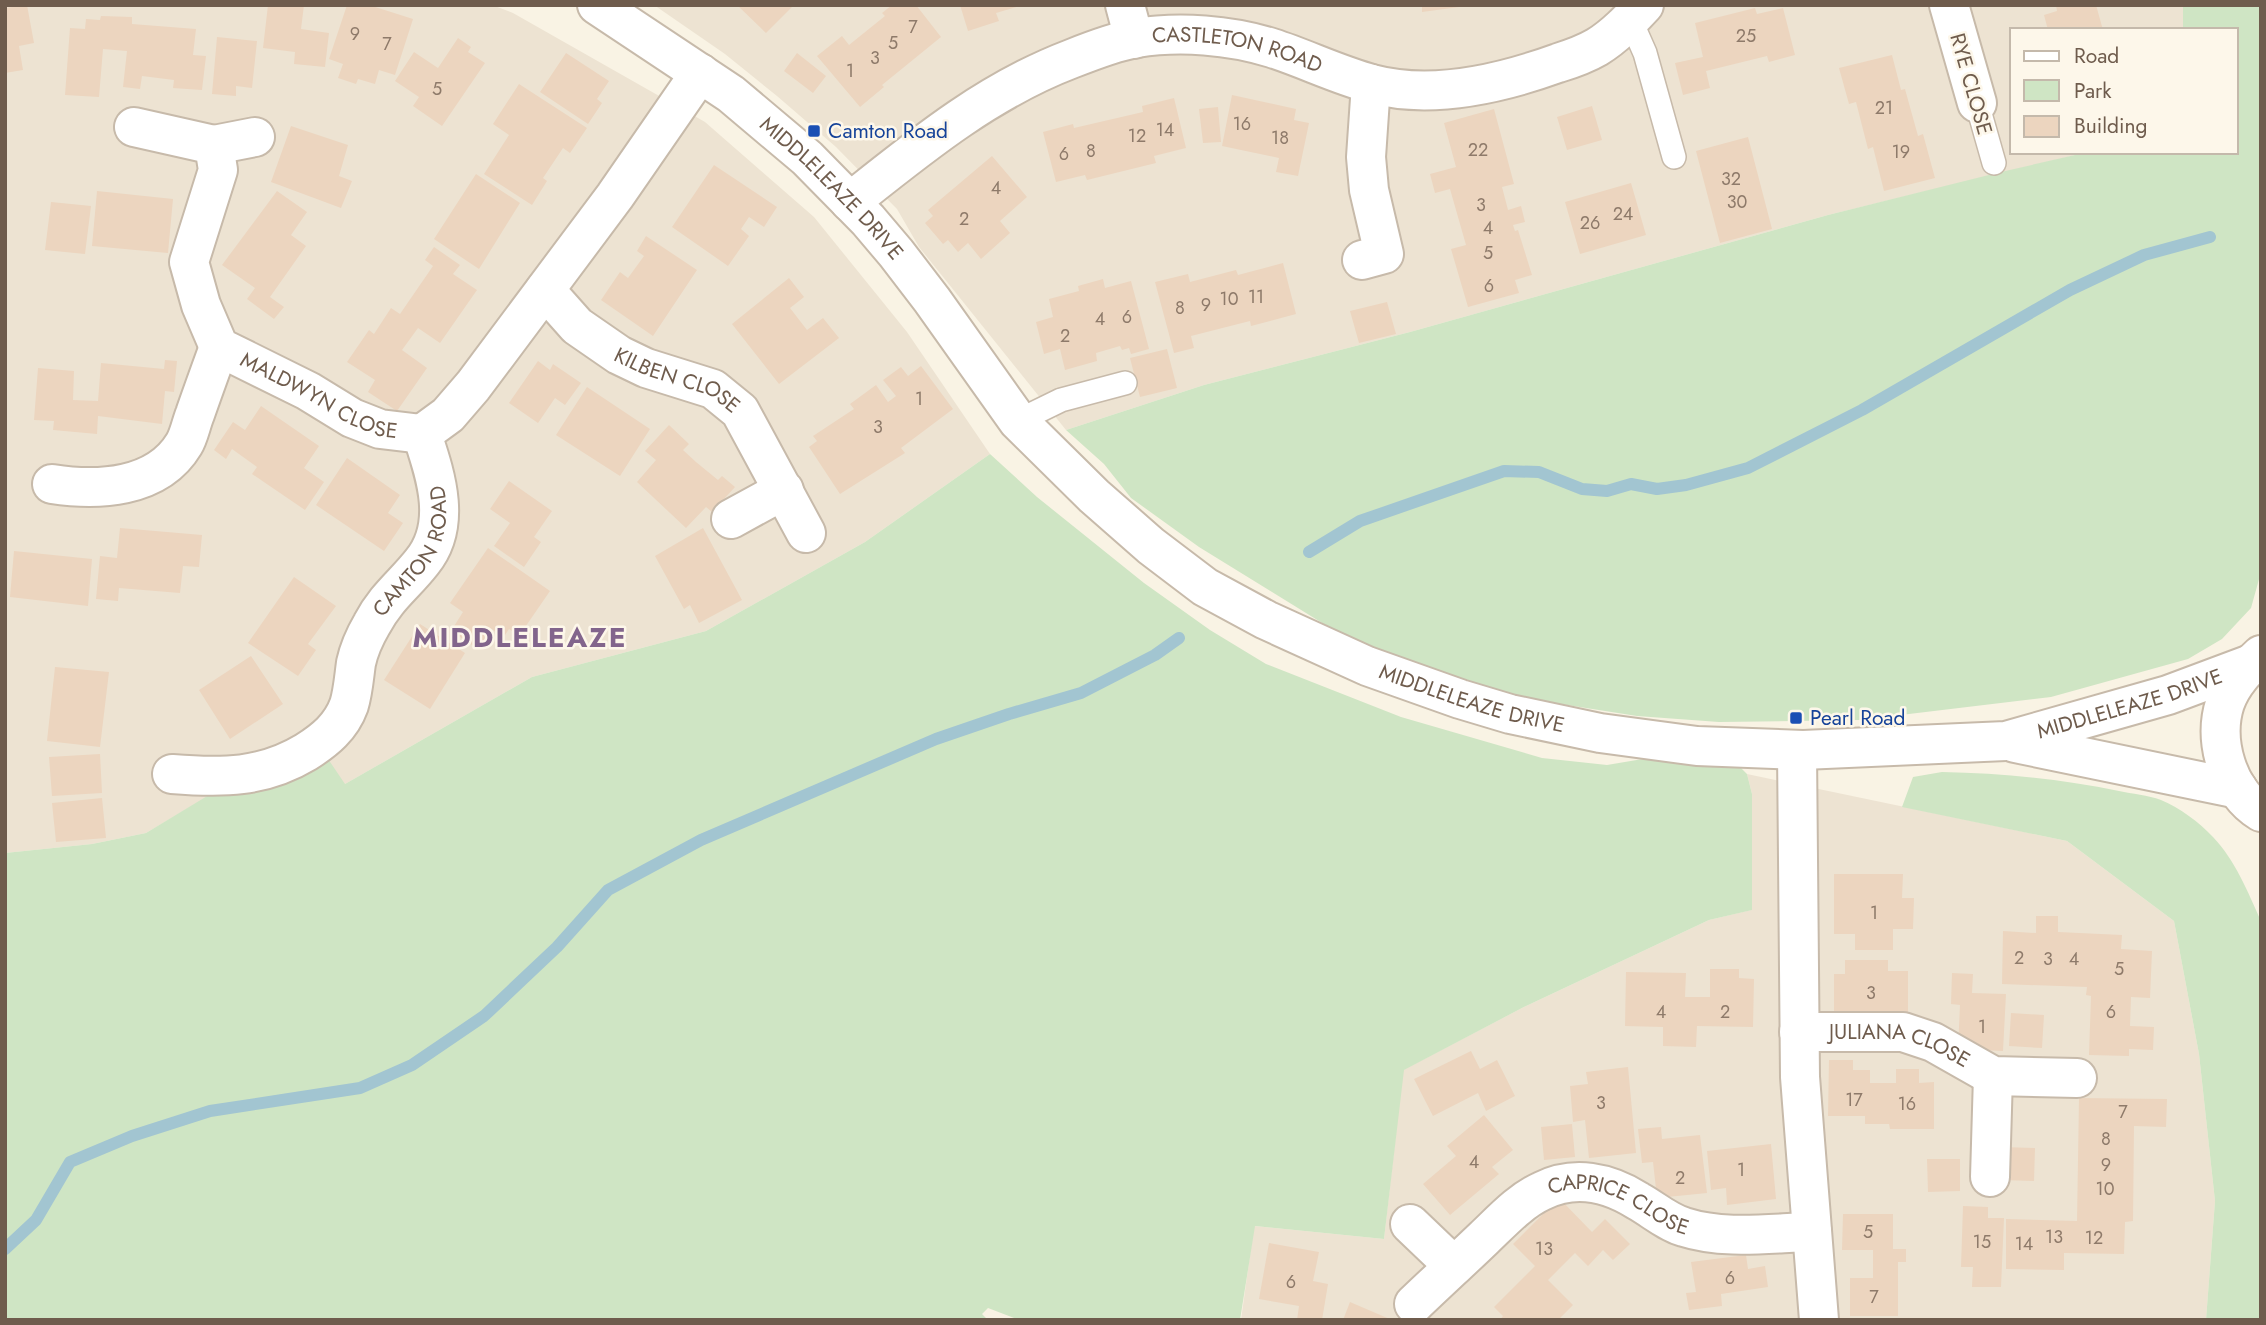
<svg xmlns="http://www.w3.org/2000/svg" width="2266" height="1325" viewBox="0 0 2266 1325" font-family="Jost,sans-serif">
	<rect width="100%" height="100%" fill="#f9f3e4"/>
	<!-- residential -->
	<path fill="#ede3d2" d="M5,5h487l21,8 192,109 109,95 93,115 83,122 -125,88 -159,89 -174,46 -187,107 -138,13 -61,36 -54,11 -87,9z
		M654,5h1529v25h-171v122h76l-260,63 -418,117 -206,53 -138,45 -147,-183 -22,-38 -61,-62 -59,-51 -52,-42z
		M1747,774l320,67 107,80 25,133 16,147 -9,119h-965l13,-94 130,13 19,-169 119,-62 187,-88 42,-10 1,-116z"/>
	<!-- green -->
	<path fill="#cfe5c4" d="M2183,5h78v567l-10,36 -29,31 -34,20 -137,38 -192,23 -140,2 -82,-6 -115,-18 -72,-22 -110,-42 -141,-87 -68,-49 -27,-34 -38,-34 138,-45 206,-53 418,-117 173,-43 87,-20h148v-122h-53z
		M990,454l47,43 107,86 66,47 56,34 135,53 141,41 65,7 77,-13 49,8 14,14 5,20v116l-43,10 -187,88 -118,62 -20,169 -129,-13 -15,94h-221l-31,-12 -6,6 6,6h-983v-467l87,-9 54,-11 96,-58 82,-22 21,31 187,-107 174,-46 159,-89z
		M1942,772c59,1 119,7 177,19 13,3 29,4 42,9 19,8 38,22 52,37 22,23 35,55 48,84v399h-55l9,-119 -16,-147 -25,-133 -107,-80 -165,-34 11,-30z"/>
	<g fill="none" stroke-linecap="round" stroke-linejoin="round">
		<!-- stream -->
		<path stroke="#a2c5d1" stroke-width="12" d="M1309,552l51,-31 144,-50 35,1 43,17 25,2 24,-7 26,5 29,-4 62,-17 114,-58 208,-120 74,-35 66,-18
			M5,1249l31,-29 34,-58 62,-26 78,-25 150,-23 52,-23 72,-49 73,-69 51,-57 93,-50 235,-101 73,-25 72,-21 74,-38 24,-17"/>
	</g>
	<!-- building -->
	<path fill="#ecd5bf" d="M27,5l7,38 -15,3 4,24 -18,3v-65z
		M268,5h36l-3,24 28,4 -4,34 -31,-3 1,-12 -32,-4z
		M347,5h22l44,14 -18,56 -16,-5 -4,14 -17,-5 -2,5 -18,-6 5,-14 -14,-5z
		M737,5h57l-28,28z
		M892,5h24l25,32 -59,48 2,2 -24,20 -43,-51 25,-20 7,9 36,-29 -3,-3z
		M960,5h60v1l-24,7 3,8 -31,10z
		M1422,5h37v2l-37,5z
		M2056,5h40l7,25h-55l-4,-15 13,-4z
		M1755,8l2,6 26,-6 12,47 -26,7 -2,-6 -61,15 4,17 -27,7 -8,-32 28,-6 -8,-34z
		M101,16l31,1v7l64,5 -3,26 13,1 -4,34 -29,-2 1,-8 -32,-4 -2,13 -17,-2 4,-36 -24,-2 -4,48 -34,-2 5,-67 15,1 1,-10 14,1z
		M217,37l40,4 -5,47 -16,-2v10l-24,-2z
		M458,38l13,9 -3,5 17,11 -43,63 -29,-20 6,-9 -24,-16 19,-29 24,16z
		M566,53l43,28 -12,18 5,4 -14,21 -48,-32z
		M797,53l29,23 -13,17 -29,-22z
		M1892,55l9,35 4,-1 13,47 5,-2 12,44 -51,13 -11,-44 -5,2 -12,-47 -7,2 -10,-36z
		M519,84l68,44 -17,25 -7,-5 -20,30 4,3 -15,24 -48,-31 25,-39 -16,-11z
		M1232,95l64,14 -2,11 15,3 -11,53 -22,-4 3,-14 -57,-12z
		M1174,98l12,50 -32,8 2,7 -69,17 -2,-5 -29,7 -13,-50 30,-8 1,4 69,-16 -1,-6z
		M1592,106l10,34 -35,10 -10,-33z
		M1218,107l3,35 -18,1 -4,-34z
		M1494,109l20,75 -12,3 6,23 13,-4 4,16 -12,3 2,6 3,-1 14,45 -17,5 4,13 -51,14 -17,-58 15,-4 -16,-56 -15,4 -5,-19 26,-7 -12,-44z
		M291,126l57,19 -9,31 13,5 -11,27 -70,-26z
		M1748,137l24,92 -52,14 -24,-92z
		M992,156l35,41 -27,24 10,12 -29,26 -13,-16 -10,9 -10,-12 -5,4 -18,-21 8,-7 -5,-6z
		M714,165l63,42 -13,20 -15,-10 -8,12 8,7 -21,30 -56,-39z
		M476,174l44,29 -41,66 -45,-30z
		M1631,183l15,52 -66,19 -15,-52z
		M97,191l76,8 -5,54 -76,-7z
		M277,191l30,21 -16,23 15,11 -36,51 14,10 -10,12 -27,-20 8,-11 -33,-23z
		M51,202l40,4 -6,48 -40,-4z
		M646,236l51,34 -44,66 -52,-36 19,-28 8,6 16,-22 -7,-5z
		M434,247l26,18 -7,9 24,16 -37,53 -22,-15 -16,22 25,18 -30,43 -29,-19 7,-12 -28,-18 22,-32 5,4 17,-26 9,6 33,-48 -8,-6z
		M1283,263l13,51 -45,12 -1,-5 -59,15 3,12 -20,5 -19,-71 33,-8 2,8 46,-12 2,5z
		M789,278l15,19 -14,11 17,22 16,-12 16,20 -60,46 -47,-60z
		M1103,279l2,9 26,-7 18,68 -18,5 -2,-6 -7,2 -2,-4 -24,7 1,8 -32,9 -5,-21 -16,5 -8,-32 17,-5 -4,-18 30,-8 -1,-5z
		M1387,302l9,32 -37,9 -9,-32z
		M1167,349l10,39 -37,9 -10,-39z
		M165,360l12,1 -3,31 -9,-1 -3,33 -64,-8 -1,18 -44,-4 1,-9 -20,-1 4,-52 36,3 -1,29 25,1 3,-38 63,6z
		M538,361l12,9 3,-6 28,19 -16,22 -10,-7 -17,25 -29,-20z
		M921,366l32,43 -52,39 4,5 -65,41 -31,-47 8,-6 -4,-5 41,-27 -4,-5 26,-19 12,17 8,-6 -13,-16 18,-13 7,9z
		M587,387l63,42 -30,47 -64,-41z
		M261,406l58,40 -15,22 20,14 -19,28 -53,-36 5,-7 -25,-18 -6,10 -12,-9 19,-28 12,8z
		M669,425l20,19 -6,6 13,12 22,18 4,-4 13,11 -23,25 -6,-5 -20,21 -49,-46 19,-22 -11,-9z
		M347,458l53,37 -12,18 15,10 -19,28 -68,-46z
		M509,481l43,30 -18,26 7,5 -17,25 -30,-21 16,-23 -20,-14z
		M120,528l82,7 -3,32 -16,-1 -3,27 -61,-5 -1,13 -22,-2 4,-43 17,2z
		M703,528l39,72 -43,23 -9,-18 -6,4 -29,-53z
		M488,548l62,43 -31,45 -10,-7 -6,9 -11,-9 -14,20 -27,-18 12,-19 -13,-9z
		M14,551l78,8 -4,47 -78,-9z
		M294,577l42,29 -28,38 8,6 -18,26 -50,-33z
		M420,624l45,29 -35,56 -46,-29z
		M251,656l32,48 -53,35 -31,-49z
		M55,667l54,5 -9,75 -53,-6z
		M100,754l2,39 -50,3 -3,-39z
		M102,798l4,40 -50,4 -4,-39z
		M1834,874h69l-1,24h12l-1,31h-20v21h-38v-16h-21z
		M2036,916h22v16l64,3 -1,14 31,2 -2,47 -19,-1 -1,29 24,1 -1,23 -24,-1v7l-40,-1 2,-59 -5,-1 1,-8 -85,-3 1,-53 33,2z
		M1845,960h43v11h20v41h-74v-38h11z
		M1710,969h29v9l15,1 -1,48 -56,-1 -1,21 -33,-1v-19l-38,-1 1,-54 60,1 -1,24h25z
		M1952,973l21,1 -1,19 34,1 -3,57 -45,-2 2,-44 -9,-1z
		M2011,1013l33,2 -2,33 -33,-2z
		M1471,1051l9,18 17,-9 18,36 -29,15 -8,-18 -45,23 -19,-37z
		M1829,1060h24v10h17v13h26v-14h23v14l15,-1v47h-44l-1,-5h-24v-8h-37z
		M1628,1067l8,86 -47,5 -4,-38 -12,2 -3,-36 18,-2 -2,-12z
		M2079,1098l88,1 -1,28 -32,-1 -1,95 -8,1 -1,32 -60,-1v17l-58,-1v-50l71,2z
		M1484,1115l29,35 -21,17 7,7 -49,41 -27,-31 33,-28 -9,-10z
		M1572,1124l3,33 -31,3 -3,-33z
		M1661,1127l1,12 38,-4 7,58 -50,5 -4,-36 -11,1 -4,-34z
		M1771,1144l5,55 -49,6 -1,-17 -15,2 -4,-39z
		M2002,1147l33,1 -1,33 -33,-1z
		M1927,1159h33v32l-32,1z
		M1559,1198l33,34 13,-13 25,25 -17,16 -10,-10 -15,16 -13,-13 -27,27 25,25 -15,15h-58l3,-4 -9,-9 41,-41 -22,-22z
		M1963,1206l25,1v11h16l-3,69h-29l1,-20h-12z
		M1843,1214h50v35h13v13h-8v54h-48v-38h23v-28h-31z
		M1269,1243l50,9 -6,29 15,3 -6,36h-25l2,-14 -40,-7z
		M1746,1255l2,14 17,-3 3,21 -47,7 1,12 -33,4 -3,-17 10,-1 -5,-30z
		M1350,1302l42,18h-49z"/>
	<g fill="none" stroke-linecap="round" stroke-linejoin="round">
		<defs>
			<path id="lane" d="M1630,19l15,34 29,104
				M1977,103l17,60
				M1018,421l43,-21 64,-17"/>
			<g id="street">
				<path id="s1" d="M597,5l134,89 76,64 61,62 28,33 36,47 86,121 76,75 57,50 54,41 61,33 101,46 93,33 50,15 90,19 97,13 106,4 203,-9 162,-46 83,-31"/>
				<path d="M1125,5l9,34"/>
				<path d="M1949,5l28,98"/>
				<path id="s2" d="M134,127l80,18 4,25 -29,92 12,43 18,42 89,44 44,27 28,11 42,5"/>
				<path d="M214,145l41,-8"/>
				<path id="s3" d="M850,202c69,-55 137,-111 221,-143 20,-8 43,-17 65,-21 44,-7 94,-3 136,10 34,11 66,27 100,36 60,16 128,0 186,-21 13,-4 27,-9 39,-16 18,-11 33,-27 47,-42"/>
				<path d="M1362,260l22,-6 -15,-64 -3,-33 5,-73"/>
				<path id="s4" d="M545,290l32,36 42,29 27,13 67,21 27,22 66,122"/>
				<path d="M52,484c45,7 105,5 132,-40 5,-8 7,-20 11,-30 8,-23 16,-45 24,-67"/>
				<path d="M731,519l53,-29"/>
				<path d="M2015,743l223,46"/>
				<path d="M1797,750l3,327 19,243"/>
				<path id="s5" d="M172,774c50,4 91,4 134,-22 19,-12 35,-25 43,-47 4,-13 5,-28 7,-42 3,-14 9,-27 16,-39 15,-28 32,-39 50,-62 31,-38 13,-88 0,-128l26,-19 25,-29 142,-190 85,-123"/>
				<path id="s6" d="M1799,1032h104l30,10 60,34 84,2"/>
				<path d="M1990,1177l3,-101"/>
				<path d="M1410,1224l44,42"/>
				<path id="s7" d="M1414,1304c23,-22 47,-44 70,-66 18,-17 36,-37 58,-47 32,-16 66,-9 96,10 16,9 29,21 46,26 40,13 87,6 128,5"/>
			</g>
			<path id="secondary" d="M2261,655c-15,14 -29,28 -36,48 -12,37 2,88 36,109"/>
		</defs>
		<!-- lane casing -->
		<use href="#lane" stroke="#c7baaa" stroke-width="26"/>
		<!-- street casing -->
		<use href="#street" stroke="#c7baaa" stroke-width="42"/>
		<!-- secondary casing -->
		<use href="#secondary" stroke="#c9baa8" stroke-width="42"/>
		<!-- lane -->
		<use href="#lane" stroke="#fff" stroke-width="23"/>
		<!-- street -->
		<use href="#street" stroke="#fff" stroke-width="38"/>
		<!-- secondary -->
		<use href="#secondary" stroke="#fff" stroke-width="38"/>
	</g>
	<!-- markers -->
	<g fill="#1a4fb4" stroke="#fdf7ea" stroke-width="2.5">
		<rect x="807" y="124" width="14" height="14" rx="3.5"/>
		<rect x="1789" y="711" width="14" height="14" rx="3.5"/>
	</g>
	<g text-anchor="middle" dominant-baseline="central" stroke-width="5" stroke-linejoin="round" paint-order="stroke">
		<!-- number labels -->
		<g font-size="18" fill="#8e7a6a">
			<text x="913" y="27">7</text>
			<text x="355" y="34">9</text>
			<text x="1746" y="36">25</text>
			<text x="893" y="43">5</text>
			<text x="387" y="44">7</text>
			<text x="875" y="58">3</text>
			<text x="850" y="71">1</text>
			<text x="437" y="89">5</text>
			<text x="1884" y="108">21</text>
			<text x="1242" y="124">16</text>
			<text x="1165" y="130">14</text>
			<text x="1137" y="136">12</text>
			<text x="1280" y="138">18</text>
			<text x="1478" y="150">22</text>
			<text x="1091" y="151">8</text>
			<text x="1901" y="152">19</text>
			<text x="1064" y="154">6</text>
			<text x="1731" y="179">32</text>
			<text x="996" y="188">4</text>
			<text x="1737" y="202">30</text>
			<text x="1481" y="205">3</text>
			<text x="1623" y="214">24</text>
			<text x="964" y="219">2</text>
			<text x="1590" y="223">26</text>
			<text x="1488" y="228">4</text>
			<text x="1488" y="253">5</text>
			<text x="1489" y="286">6</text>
			<text x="1256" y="297">11</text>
			<text x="1229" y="299">10</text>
			<text x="1206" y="305">9</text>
			<text x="1180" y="308">8</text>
			<text x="1127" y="317">6</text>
			<text x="1100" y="319">4</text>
			<text x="1065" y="336">2</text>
			<text x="919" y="399">1</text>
			<text x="878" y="427">3</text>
			<text x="1874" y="913">1</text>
			<text x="2019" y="958">2</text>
			<text x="2048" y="959">3</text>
			<text x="2074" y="959">4</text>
			<text x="2119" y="969">5</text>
			<text x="1871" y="993">3</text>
			<text x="1661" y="1012">4</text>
			<text x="1725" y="1012">2</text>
			<text x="2111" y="1012">6</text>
			<text x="1982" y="1027">1</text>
			<text x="1854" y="1100">17</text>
			<text x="1601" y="1103">3</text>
			<text x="1907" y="1104">16</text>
			<text x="2123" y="1112">7</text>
			<text x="2106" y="1139">8</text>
			<text x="1474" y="1162">4</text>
			<text x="2106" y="1165">9</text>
			<text x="1741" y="1170">1</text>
			<text x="1680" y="1178">2</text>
			<text x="2105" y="1189">10</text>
			<text x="1868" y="1232">5</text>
			<text x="2054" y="1237">13</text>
			<text x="2094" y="1238">12</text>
			<text x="1982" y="1242">15</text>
			<text x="2024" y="1244">14</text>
			<text x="1544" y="1249">13</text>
			<text x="1730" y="1278">6</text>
			<text x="1291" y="1282">6</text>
			<text x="1874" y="1297">7</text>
		</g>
		<!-- street labels -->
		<g font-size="21" fill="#6f5c4d" stroke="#fdf7ea">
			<text stroke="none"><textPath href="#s3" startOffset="436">CASTLETON ROAD</textPath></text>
			<text transform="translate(1971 84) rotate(74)">RYE CLOSE</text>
			<text stroke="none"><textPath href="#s1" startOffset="299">MIDDLELEAZE DRIVE</textPath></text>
			<text stroke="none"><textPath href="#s4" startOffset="163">KILBEN CLOSE</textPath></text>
			<text stroke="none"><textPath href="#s2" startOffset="406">MALDWYN CLOSE</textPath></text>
			<text stroke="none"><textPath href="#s5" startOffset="374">CAMTON ROAD</textPath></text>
			<text stroke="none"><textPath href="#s1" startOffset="1139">MIDDLELEAZE DRIVE</textPath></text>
			<text stroke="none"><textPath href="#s1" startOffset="1808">MIDDLELEAZE DRIVE</textPath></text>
			<text stroke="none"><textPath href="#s6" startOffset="103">JULIANA CLOSE</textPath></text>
			<text stroke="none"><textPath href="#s7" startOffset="254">CAPRICE CLOSE</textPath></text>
		</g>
		<!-- transit labels -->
		<g font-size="21" fill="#164399" stroke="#fdf7ea" text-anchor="start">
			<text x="828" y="131">Camton Road</text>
			<text x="1810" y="718">Pearl Road</text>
		</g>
		<!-- district labels -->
		<g font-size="28" font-weight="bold" letter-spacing="2" fill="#82658c" stroke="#fdf7ea">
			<text x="520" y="637">MIDDLELEAZE</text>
		</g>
	</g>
	<!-- border -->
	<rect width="2266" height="1325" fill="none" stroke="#6f5c4d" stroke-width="14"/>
	<!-- legend -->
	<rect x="2010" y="28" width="228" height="126" fill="#fdf7ea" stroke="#c4b9ab" stroke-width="2"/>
	<rect x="2024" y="51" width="35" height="10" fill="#ffffff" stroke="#c4b9ab" stroke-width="2"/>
	<text x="2074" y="63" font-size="21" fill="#6f5c4d">Road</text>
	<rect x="2024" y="80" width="35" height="21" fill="#cfe5c4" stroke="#c4b9ab" stroke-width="2"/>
	<text x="2074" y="98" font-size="21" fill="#6f5c4d">Park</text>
	<rect x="2024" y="116" width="35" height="21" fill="#ecd5bf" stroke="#c4b9ab" stroke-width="2"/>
	<text x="2074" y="133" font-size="21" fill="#6f5c4d">Building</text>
</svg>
